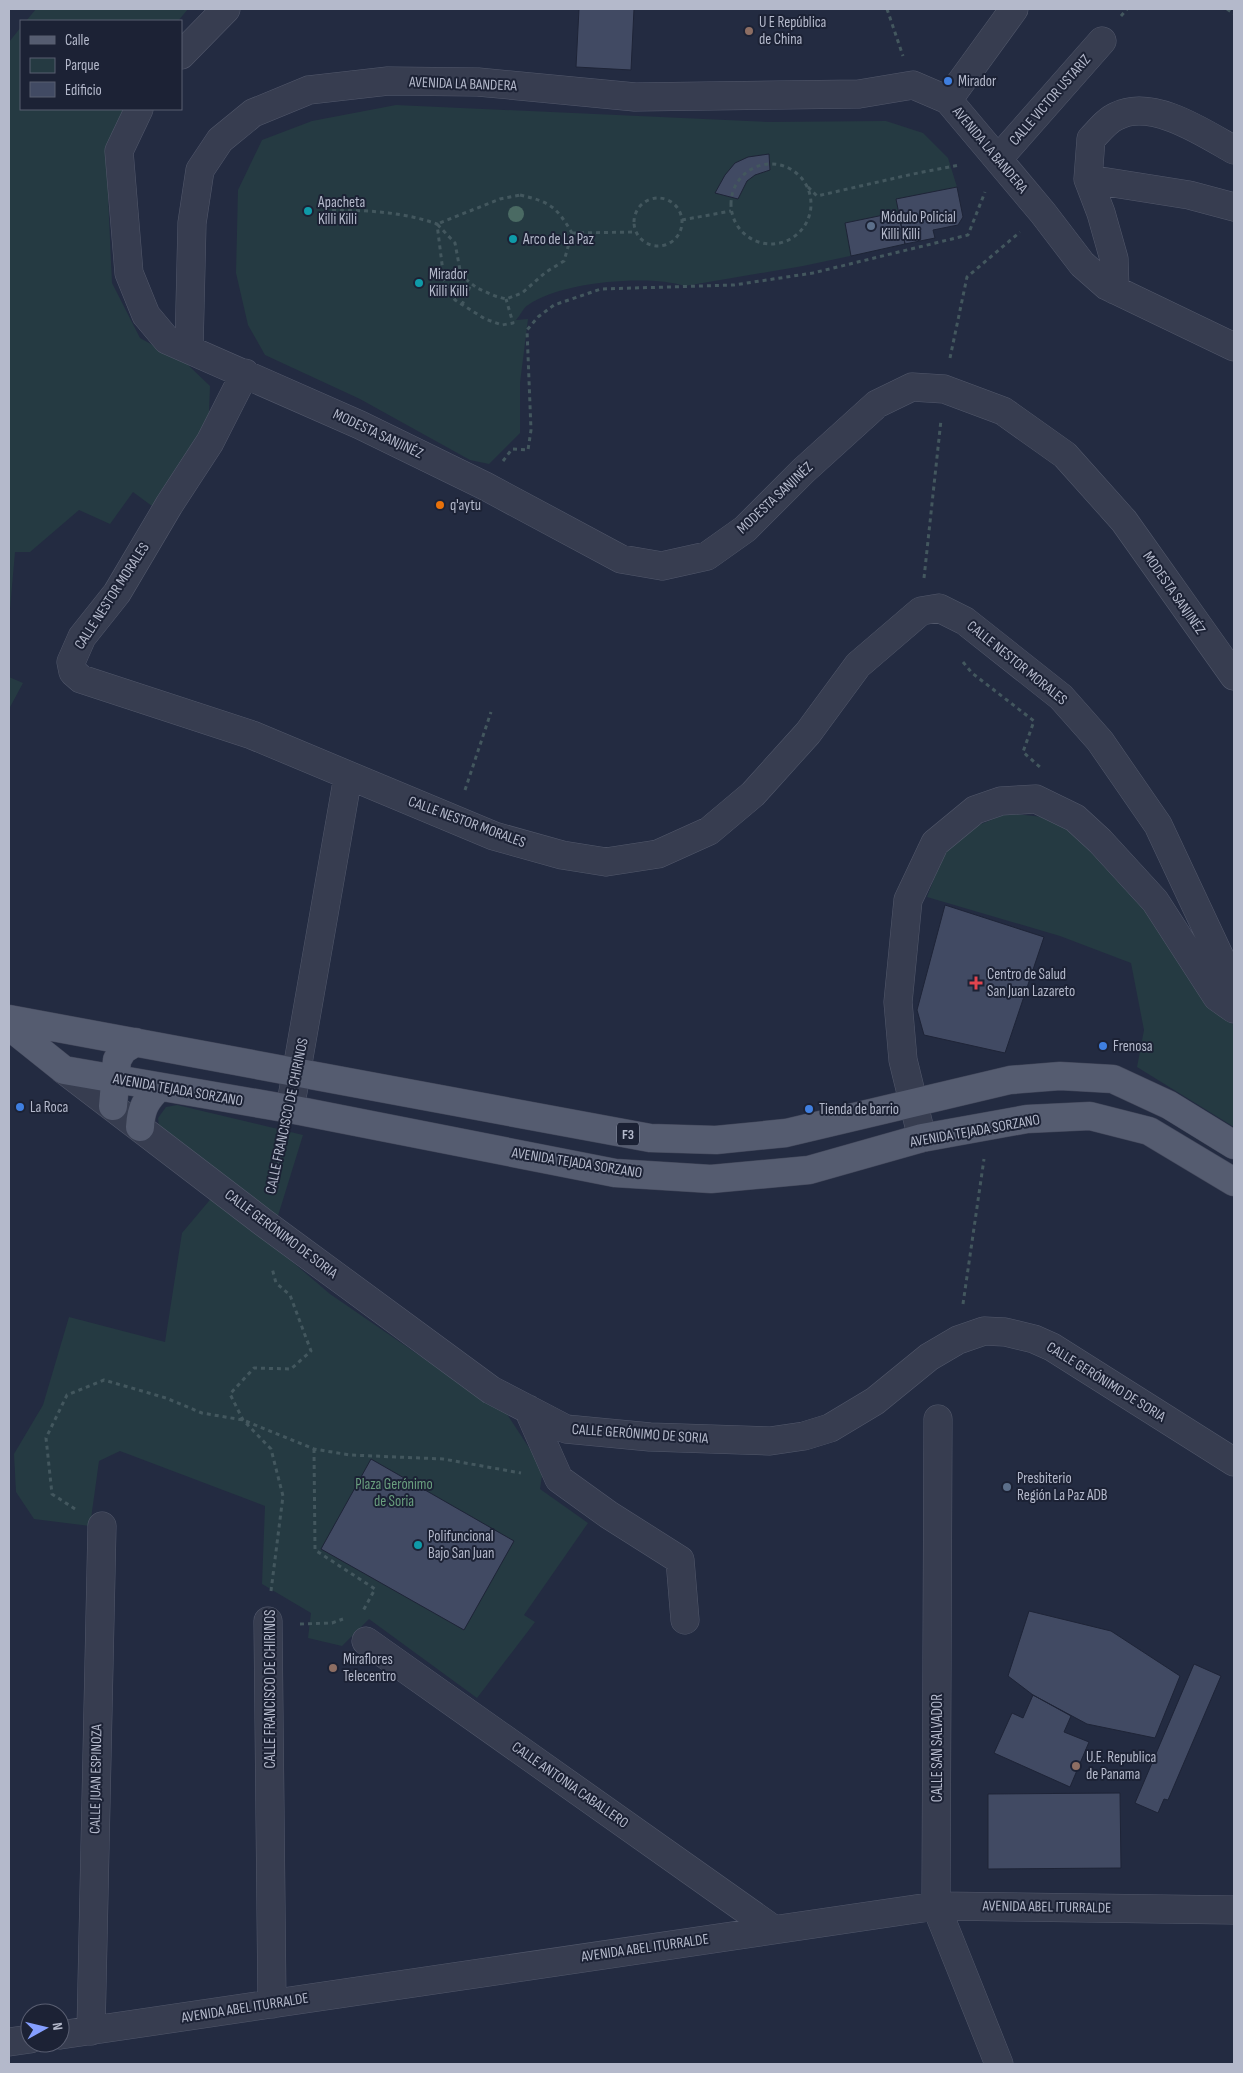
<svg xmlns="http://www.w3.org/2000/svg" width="1243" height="2073" viewBox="0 0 1243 2073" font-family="'Sofia Sans Condensed',sans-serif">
	<rect width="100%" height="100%" fill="#232b41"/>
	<!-- green -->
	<path fill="#253a42" d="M36,9h152l-10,12h-152z
		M21,27v82h109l-22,87 4,87 28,55 47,26 23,22 -2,51 -52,72 -23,-17 -23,32 -31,-14 -49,42h-15l-6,68v-578z
		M396,105l373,17 117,-1 37,12 25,25 9,29 6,30 -5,8 -25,5 2,8 -132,28 -118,20c-37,-12 -125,-4 -157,19 -5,3 -8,11 -12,15l12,-1 -8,64v50l-31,31 -19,-4 -110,-61 -95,-44 -17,-30 -12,-52 2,-83 24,-50 50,-19z
		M9,677l14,6 -14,26z
		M1008,813l43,5 41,29 48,53 40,55 25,50 29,20v102l-97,-60 7,-37 -13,-67 -71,-27 -133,-39 17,-44 30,-26z
		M177,1105l126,30 -26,84 -118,-92 -1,-9 8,-11z
		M214,1195l116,99 115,79 58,35 38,58 1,10 -2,13 48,34 -64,92 11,7 -58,76 -108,-79 -27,27 -34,-8 3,-25 -49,-29 3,-78 -145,-55 -21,10 -9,65 -56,-7 -18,-27 -2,-38 29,-49 26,-88 96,25 17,-109z"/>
	<!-- building -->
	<path fill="#414a63" stroke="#1e2437" d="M579,9h55l-3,61 -55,-3z
		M769,154l1,16 -15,5 -8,6 -9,18 -23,-6 10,-18 10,-12 13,-6z
		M957,187l6,30 -5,8 -25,5 2,8 -30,6 -9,-45z
		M898,212l7,32 -54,12 -6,-33z
		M945,905l99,32 -39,116 -81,-18 -7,-25z
		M371,1459l143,82 -50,89 -143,-81z
		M1029,1611l82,20 69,45 -25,62 -68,-14 -54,-29 -25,-19z
		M1194,1664l27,12 -53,124 -4,-1 -6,14 -23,-10z
		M1033,1695l38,21 -7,16 25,10 -19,45 -76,-34 18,-40 11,5z
		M1120,1793l1,75 -133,1v-75z"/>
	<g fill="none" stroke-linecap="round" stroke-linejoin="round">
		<defs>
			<path id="minor" d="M181,55l45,-46
				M948,100l66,-91
				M139,109l-20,42 10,122 17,42 21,25 193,85 125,61 136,73 41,7 45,-10 38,-27 58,-58 74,-67 35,-17 32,2 59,22 62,44 59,66 110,155
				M998,159l104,-118
				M1088,179l101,16 45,12
				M1115,290l-1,-31 -13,-46 -13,-34 3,-40c7,-7 16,-19 26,-23 35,-18 87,17 117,34
				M189,349l3,-126 8,-53 20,-30 33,-27 56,-23 79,-9 90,1 157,15 224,-3 54,-9 35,15 95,113 39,51 25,22 127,61
				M245,373l-35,69 -41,63 -52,88 -35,44 -11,25 2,10 8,7 171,56 242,101 68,19 44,7 52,-8 51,-23 44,-37 55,-61 50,-68 63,-54 18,-3 26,13 96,76 39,44 58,84 76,162
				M64,1070l200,153 227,167 75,39 84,8 120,4 34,-5 26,-8 45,-27 54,-44 29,-17 26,-9 21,1 29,7 18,8 182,115
				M290,1109l58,-333
				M922,1138l-19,-78 -5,-58 10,-102 27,-57 40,-33 26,-9 35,-2 39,19 25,23 55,60 62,96 17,12
				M528,1409l31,70 50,36 71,45 5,60
				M938,1419l-2,487 63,158
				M268,1621l4,383
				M366,1641l407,288
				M91,2031l11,-505
				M60,2035l876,-129 298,4
				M9,2042l21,-3"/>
			<path id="major" d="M9,1019l641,119 66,2 70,-7 224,-53 50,-4 53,3 56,26 65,40
				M9,1026l55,44 226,39 325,64 96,6 98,-9 113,-32 105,-19 63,-3 59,15 85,51
				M113,1106l4,-46 6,-10 13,-8
				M140,1127c1,-19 6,-27 19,-40"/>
		</defs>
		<!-- minor casing -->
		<use href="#minor" stroke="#52586b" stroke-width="29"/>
		<!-- major casing -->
		<use href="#major" stroke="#414659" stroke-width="29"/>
		<!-- path -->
		<path stroke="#43575e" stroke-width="3" stroke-dasharray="4 4" stroke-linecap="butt" d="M887,9l16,47
			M1227,9l7,5
			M1121,16l6,-7
			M731 204a40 40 0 1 1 80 0a40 40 0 1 1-80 0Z
			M808,187l9,9 96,-22 47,-9
			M520,195c30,7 36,11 52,38l-8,28 -18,11 -24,21 -16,6 -11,-3 -18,-8 -14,-11 -3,-7 -5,-27 -18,-19 63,-25z
			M634 222a24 24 0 1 1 48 0a24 24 0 1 1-48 0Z
			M324,210c39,0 76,1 113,14l7,56 11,20 30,19 17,6 11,-2 -7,-24
			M682,220l49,-9
			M572,233l64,-1
			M462,305l9,-21
			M950,358l17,-81 53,-45
			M503,461l9,-12 16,1 3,-20 -4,-100 11,-13 16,-12 47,-16 133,-4 79,-12 155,-38 17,-43
			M924,578l17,-158
			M963,662l9,11 62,48 -11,31 18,16
			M465,790l26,-78
			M272,1189l12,-50
			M963,1304l21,-145
			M314,1449l1,101 60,39 -12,22
			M75,1509l-23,-15 -6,-56 21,-43 37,-15 62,18 36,15 41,7 71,29 36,6 93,4 78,14
			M271,1591l12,-95 -12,-47 -28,-29 -13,-26 24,-26 37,1 20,-18 -21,-56 -14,-12 -4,-15
			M300,1624l32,-1 11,-4"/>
		<!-- minor -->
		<use href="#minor" stroke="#373d50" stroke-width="28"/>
		<!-- major -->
		<use href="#major" stroke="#555c70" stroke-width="28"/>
	</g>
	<!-- trees -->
	<circle fill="#4a6a63" cx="516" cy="214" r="8"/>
	<!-- markers -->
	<g fill="#8d6e63" stroke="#1c2235" stroke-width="2">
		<circle cx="749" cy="31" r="5"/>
		<circle cx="333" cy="1668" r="5"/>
		<circle cx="1076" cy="1766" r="5"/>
	</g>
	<g fill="#3f7fe0" stroke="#1c2235" stroke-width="2">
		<circle cx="948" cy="81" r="5"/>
		<circle cx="1103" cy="1046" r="5"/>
		<circle cx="20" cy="1107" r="5"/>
		<circle cx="809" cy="1109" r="5"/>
	</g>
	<g fill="#0f9aa8" stroke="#1c2235" stroke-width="2">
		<circle cx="308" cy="211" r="5"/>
		<circle cx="513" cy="239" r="5"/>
		<circle cx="419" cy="283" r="5"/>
		<circle cx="418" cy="1545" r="5"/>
	</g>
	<g fill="#5c6f8a" stroke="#1c2235" stroke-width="2">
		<circle cx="871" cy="226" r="5"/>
		<circle cx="1007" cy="1487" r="5"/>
	</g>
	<circle fill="#e8710a" stroke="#1c2235" stroke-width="2" cx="440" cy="505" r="5"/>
	<path fill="#e0444e" stroke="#1c2235" stroke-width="2" d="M973.5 975.5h5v5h5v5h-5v5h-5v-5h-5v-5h5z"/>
	<g text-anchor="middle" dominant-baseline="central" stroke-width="4" stroke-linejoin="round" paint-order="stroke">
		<!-- shield labels -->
		<rect fill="#1c2235" stroke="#868c9e" stroke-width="1" x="617" y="1122.5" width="22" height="23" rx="4"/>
		<g font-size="14" font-weight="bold" fill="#b4b9cb">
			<text x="628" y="1134">F3</text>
		</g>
		<!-- poi labels -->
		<g font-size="15" fill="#b4b9cb" stroke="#1c2235" text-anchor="start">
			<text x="759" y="22">U E República<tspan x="759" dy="17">de China</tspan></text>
			<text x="958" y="81">Mirador</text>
			<text x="318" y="202">Apacheta<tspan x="318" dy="17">Killi Killi</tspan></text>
			<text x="881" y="217">Módulo Policial<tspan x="881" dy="17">Killi Killi</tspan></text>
			<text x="523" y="239">Arco de La Paz</text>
			<text x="429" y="274">Mirador<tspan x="429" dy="17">Killi Killi</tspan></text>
			<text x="450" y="505">q'aytu</text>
			<text x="987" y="974">Centro de Salud<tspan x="987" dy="17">San Juan Lazareto</tspan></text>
			<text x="1113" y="1046">Frenosa</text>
			<text x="30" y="1107">La Roca</text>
			<text x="819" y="1109">Tienda de barrio</text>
			<text x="1017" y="1478">Presbiterio<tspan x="1017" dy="17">Región La Paz ADB</tspan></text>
			<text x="428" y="1536">Polifuncional<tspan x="428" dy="17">Bajo San Juan</tspan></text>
			<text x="343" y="1659">Miraflores<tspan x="343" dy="17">Telecentro</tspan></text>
			<text x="1086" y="1757">U.E. Republica<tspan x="1086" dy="17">de Panama</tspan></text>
		</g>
		<!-- street labels -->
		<g font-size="15" fill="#b4b9cb" stroke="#1c2235">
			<text transform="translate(463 84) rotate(2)">AVENIDA LA BANDERA</text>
			<text transform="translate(1050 100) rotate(-49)">CALLE VICTOR USTARIZ</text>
			<text transform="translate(990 150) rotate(50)">AVENIDA LA BANDERA</text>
			<text transform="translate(378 434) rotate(25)">MODESTA SANJINÉZ</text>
			<text transform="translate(775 498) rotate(-43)">MODESTA SANJINÉZ</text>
			<text transform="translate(1174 593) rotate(55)">MODESTA SANJINÉZ</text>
			<text transform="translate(112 596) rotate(-57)">CALLE NESTOR MORALES</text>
			<text transform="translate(1017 663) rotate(39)">CALLE NESTOR MORALES</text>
			<text transform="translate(467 822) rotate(20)">CALLE NESTOR MORALES</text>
			<text transform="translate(178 1090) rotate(10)">AVENIDA TEJADA SORZANO</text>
			<text transform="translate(287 1116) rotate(-78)">CALLE FRANCISCO DE CHIRINOS</text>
			<text transform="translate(975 1131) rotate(-10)">AVENIDA TEJADA SORZANO</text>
			<text transform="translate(577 1163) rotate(9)">AVENIDA TEJADA SORZANO</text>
			<text transform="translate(281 1234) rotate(37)">CALLE GERÓNIMO DE SORIA</text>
			<text transform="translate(1106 1382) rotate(32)">CALLE GERÓNIMO DE SORIA</text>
			<text transform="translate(640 1434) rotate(4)">CALLE GERÓNIMO DE SORIA</text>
			<text transform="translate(270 1689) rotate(-90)">CALLE FRANCISCO DE CHIRINOS</text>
			<text transform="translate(937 1748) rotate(-90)">CALLE SAN SALVADOR</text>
			<text transform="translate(96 1779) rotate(-89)">CALLE JUAN ESPINOZA</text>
			<text transform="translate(570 1785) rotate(35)">CALLE ANTONIA CABALLERO</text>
			<text transform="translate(1047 1907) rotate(1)">AVENIDA ABEL ITURRALDE</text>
			<text transform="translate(645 1948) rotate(-8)">AVENIDA ABEL ITURRALDE</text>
			<text transform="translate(245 2008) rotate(-9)">AVENIDA ABEL ITURRALDE</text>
		</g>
		<!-- park labels -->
		<g font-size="15" fill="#699e7e" stroke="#1c2235">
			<text x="394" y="1484">Plaza Gerónimo<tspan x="394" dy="17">de Soria</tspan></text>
		</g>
	</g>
	<!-- border -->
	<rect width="1243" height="2073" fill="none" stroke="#b4b9cb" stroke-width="20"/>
	<!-- legend -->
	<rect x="20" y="20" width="162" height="90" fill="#1c2235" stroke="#595e71"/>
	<rect x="30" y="36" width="25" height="8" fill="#555c70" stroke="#595e71"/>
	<text x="65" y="45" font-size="15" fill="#b4b9cb">Calle</text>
	<rect x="30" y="58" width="25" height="15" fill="#253a42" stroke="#595e71"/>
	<text x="65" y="70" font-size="15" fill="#b4b9cb">Parque</text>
	<rect x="30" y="82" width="25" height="15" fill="#414a63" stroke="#595e71"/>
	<text x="65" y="95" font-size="15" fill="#b4b9cb">Edificio</text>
	<!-- north arrow -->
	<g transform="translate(45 2028) rotate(82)"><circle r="24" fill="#1c2235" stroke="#595e71"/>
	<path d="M0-4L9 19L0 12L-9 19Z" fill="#859fff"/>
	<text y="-8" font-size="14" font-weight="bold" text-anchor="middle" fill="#b4b9cb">N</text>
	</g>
</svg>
